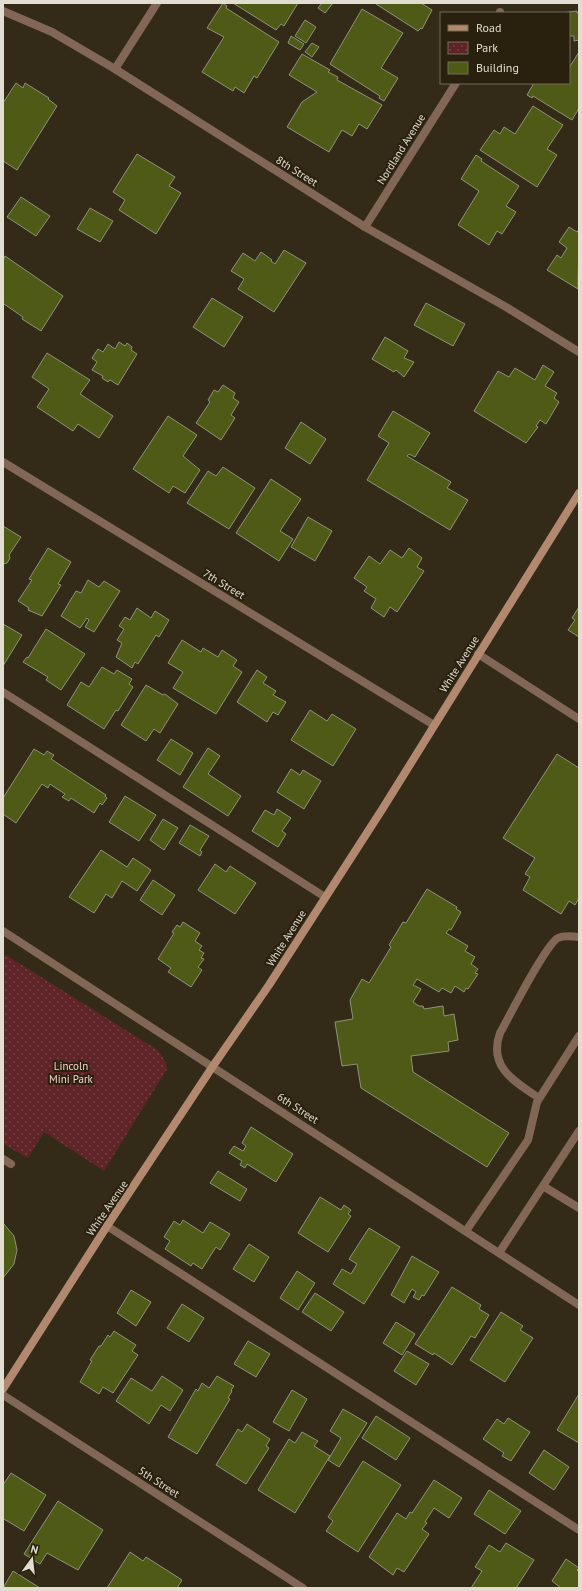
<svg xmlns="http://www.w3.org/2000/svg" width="582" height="1591" viewBox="0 0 582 1591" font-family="'PT Sans',sans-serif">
	<defs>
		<pattern id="park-dots" width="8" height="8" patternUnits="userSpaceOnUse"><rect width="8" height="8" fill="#5e2427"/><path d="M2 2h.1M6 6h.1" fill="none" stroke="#754345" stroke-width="1.8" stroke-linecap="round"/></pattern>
	</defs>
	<rect width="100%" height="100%" fill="#332b18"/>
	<!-- park -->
	<path fill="url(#park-dots)" d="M3,955h3l150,94c6,6 10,11 11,20l-63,102 -60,-39 -16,26 -25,-14z"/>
	<!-- building -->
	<path fill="#4e5a15" stroke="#8d937c" d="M223,3l4,3 -1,2 53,34 -22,36 -3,-2 -10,17 -9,-6 -2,4 -31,-19 22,-35 -17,-9z
		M233,3h65l-14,23 -3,-2 -5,6z
		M322,3h11l-8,10 -7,-5z
		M377,3h44l11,7 -10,19 -1,-1 -3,3 -42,-27z
		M362,9l41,24 -22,35 17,10 -14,23 -5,-3 1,-2 -50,-32z
		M577,11v2h2v27l-5,1v-5h-5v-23h-7z
		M305,20l11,7 -10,16 -11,-7z
		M291,36l13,8 -4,6 -12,-7z
		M312,43l7,4 -7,10 -7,-5z
		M579,52v56l-7,12 -39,-24 -1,2 -5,-3 7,-12h35v-15z
		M302,54l28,16 -2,2 10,5 -1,3 45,25 -15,24 -8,-5 -7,12 -10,-6 -13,22 -42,-25 15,-25 15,-10 -28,-17z
		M16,83l7,5 2,-5 24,15 -1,1 9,7 -40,64 -14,-9v-58z
		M533,106l30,19 -16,24 10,6 -20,32 -57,-37 14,-20 6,4 4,-7 11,7z
		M137,154l38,23 -6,9 12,7 -25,41 -37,-24 6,-10 -12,-8z
		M476,155l6,4 -1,2 38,25 -13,20 10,6 -14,22 -5,-3 -8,14 -31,-20 21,-34 -18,-12z
		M21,197l29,19 -14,20 -29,-19z
		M90,208l23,13 -13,21 -23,-13z
		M569,227l8,5 2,-3 -1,60 -31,-19 10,-15 4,3 6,-10 -8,-6z
		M284,250l22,13 -32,49 -36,-23 6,-10 -13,-8 12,-18 12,8 6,-9 11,8 -1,1 4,3z
		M5,256l58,40 -22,35 -19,-12 1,-2 -19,-13 -1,1v-45z
		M212,298l31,19 -19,30 -31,-20z
		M426,303l39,21 -12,22 -39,-21z
		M385,337l23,14 -4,7 10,4 -10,15 -8,-7 -2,2 -22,-13z
		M119,342l6,4 2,-3 5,4 -1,3 6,4 -19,31 -8,-5 -2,2 -6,-4 1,-2 -11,-6 5,-8 -5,-4 6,-9 5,3 5,-8 7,5z
		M47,353l43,27 -10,14 33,22 -14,22 -21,-14 -5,7 -36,-24 12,-18 -17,-12z
		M543,365l11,7 -9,14 12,7 -3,5 5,4 -13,22 -6,-4 -4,6 2,1 -12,16 -52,-32 24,-40 11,6 6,-9 20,12z
		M223,385l12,8 -2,5 6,4 -8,13 4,3 -14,22 -25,-17 14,-21 -2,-2 6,-10 4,2z
		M393,411l37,22 -15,24 -6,-3 -2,2 44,26 -4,6 21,12 -18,30 -83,-50 22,-37 -11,-7z
		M168,416l29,19 -14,21 17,14 -15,23 -12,-7 -4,7 -36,-24z
		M301,422l25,17 -16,25 -25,-16z
		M223,467l32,21 -26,41 -42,-26 21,-32 8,5z
		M271,479l30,20 -21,32 13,8 -14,22 -43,-28z
		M308,517l24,14 -17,30 -24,-14z
		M3,526l18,11 -12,18 1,3 -3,5 -4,1z
		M48,548l23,14 -13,22 3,1 -19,31 -14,-6 1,-2 -11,-7 14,-21 -3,-1z
		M409,548l13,10 -5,9 7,4 -27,41 -7,-5 -6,10 -13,-9 5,-9 -12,-8 3,-4 -13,-9 15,-22 11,8 10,-14 12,8z
		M88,580l11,7 5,-6 16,10 -26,41 -9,-5 4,-7 -2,-2 -7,10 -19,-12 15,-25 5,2z
		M579,607v30l-11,-7 7,-10 -3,-2z
		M137,608l14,10 4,-7 14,9 -10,17 -3,-2 -18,29 -3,-2 -3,6 -16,-11 6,-14 -5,-3 7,-11 -5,-3 6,-9 5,3z
		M3,624l19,11 -19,31z
		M46,629l39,25 -24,36 -15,-10 2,-3 -25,-15 4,-5 1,1z
		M182,640l19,12 2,-4 15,9 4,-7 15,10 -4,6 9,6 -26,42 -43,-26 10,-16 -15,-9z
		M102,667l12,7 3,-4 15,9 -3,5 4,3 -15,24 -2,-1 -12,19 -37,-24 14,-23 8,5z
		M257,670l10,7 -4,6 13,8 -3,4 13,7 -8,13 -5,-3 -6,10 -30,-20z
		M146,685l17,10 2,-1 13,10 -18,29 -6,-4 -8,12 -25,-16z
		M310,710l17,11 5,-7 24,15 -23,37 -42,-26z
		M171,739l22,14 -13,22 -23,-15z
		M208,748l12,8 -12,18 33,22 -13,20 -45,-29z
		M34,749l10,6 3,-4 7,4 -3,4 55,36 -1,1 2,2 -5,7 -2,-2 -6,10 -23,-15 -2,3 -7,-4 3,-3 -15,-10 -2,4 -6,-4 -26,39 -13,-9v-16z
		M557,754l22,14v130l-4,7 -6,-4 -8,13 -38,-24 7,-13 -5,-3 10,-16 -32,-20z
		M291,769l9,6 3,-5 18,11 -17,28 -27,-17z
		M125,796l31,19 -17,26 -30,-19z
		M277,809l14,9 -9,13 4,3 -8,13 -26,-16 13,-21 9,5z
		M163,819l15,9 -14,22 -14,-10z
		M190,825l19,11 -9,14 2,2 -2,4 -21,-13z
		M101,850l26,17 6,-9 18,12 -14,21 -15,-10 -10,17 -6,-4 -12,19 -25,-16z
		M215,864l11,8 4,-6 26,17 -21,31 -37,-24z
		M153,880l22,15 -13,20 -22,-15z
		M427,889l30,18 -1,2 5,3 -10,18 -2,-1 -3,4 22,13 -3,5 10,6 -4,7 7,5 -3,4 3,1 -10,15 -2,-1 -2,4 -9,-6 -4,7 -9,-5 -3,4 -22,-13 -4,6 8,4 -8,13 6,4h4l1,3 19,-3 1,10 10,-2 4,26 -10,2 1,9 -38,5 2,16 96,61 -22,34 -126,-79 -4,-24 -15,2 -7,-44 18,-3 -3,-19 12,-21 7,4 22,-36 -2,-2 14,-23 3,1z
		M183,922l17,11 -5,8 7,5 -3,4 5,3 -3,5 3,1 -6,8 4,3 -11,17 -23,-15 3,-4 -13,-9 16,-26 -2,-1 5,-7 3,2z
		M251,1127l42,27 -17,28 -29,-18 -2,4 -5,-3 2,-4 -13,-8 5,-7 9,5 3,-5 -4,-3z
		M218,1171l29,18 -7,12 -30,-18z
		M320,1197l21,13 3,-5 7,5 -3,4 3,2 -23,36 -30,-19z
		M183,1220l20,13 7,-11 20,12 -10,16 -4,-3 -14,22 -9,-6 -2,3 -26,-17 5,-8 -6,-4 10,-16 6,4z
		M3,1223l11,13 3,14 -3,14 -11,14z
		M369,1228l31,19 -36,57 -31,-20 9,-15 9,5 6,-10 -8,-5z
		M249,1244l20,13 -15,25 -21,-13z
		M412,1256l27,16 -15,24 -2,-1 -3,5 -6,-3 3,-5 -4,-3 -8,14 -13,-8z
		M297,1271l18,12 -17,27 -18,-12z
		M452,1287l29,18 -2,4 10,6 -14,23 -4,-2 -19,29 -18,-12 -1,2 -18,-11z
		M131,1290l20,12 -15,24 -19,-13z
		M315,1293l29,19 -13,19 -29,-19z
		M182,1304l22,14 -15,24 -22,-14z
		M501,1312l22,14 -3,4 13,8 -28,44 -35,-22z
		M396,1322l19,12 -13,21 -19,-12z
		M114,1331l22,14 -4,6 6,4 -25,38 -10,-6 -4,7 -19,-12 12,-21 -2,-1 9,-14h2l7,-11 2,2z
		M248,1341l22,13 -14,23 -22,-13z
		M407,1351l22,13 -13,21 -22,-14z
		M162,1376l21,14 -13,21 -9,-6 -12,19 -33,-23 15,-23 21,13z
		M217,1376l17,10 -3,4 1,1 -4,7 2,1 -33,55 -29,-17 28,-48 2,2 4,-8 7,5z
		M292,1390l15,9 -18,32 -16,-9z
		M579,1394v49l-22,-13z
		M343,1409l24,14 -28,44 -11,-7 13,-22 -11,-7z
		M376,1416l34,22 -14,22 -34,-22z
		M508,1418l22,14 -19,29 -9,-5 2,-3 -21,-14 14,-20 7,5z
		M247,1424l23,15 -4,7 3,2 -23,36 -30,-19 22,-36 4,3z
		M302,1432l16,9 -4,5 16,10 -35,57 -37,-23 31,-51 6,4z
		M544,1450l25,17 -15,23 -25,-17z
		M363,1461l38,24 -43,67 -32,-21 7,-10 -5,-4z
		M11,1473l35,22 -22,36 -20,-12 -1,2v-36z
		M434,1480l28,18 -13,20 -15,-10 -9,14 2,1 -5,6 7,5 -25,38 -7,-4 -4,7 -24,-18 28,-44 9,6 4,-7 2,1z
		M489,1490l32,21 -16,23 -31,-20z
		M58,1501l45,29 -25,40 -31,-17 -7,11 -16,-10z
		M506,1543l28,17 -18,28h-45l11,-17 -7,-4 14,-22 11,7z
		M130,1552l13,9 3,-4 36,23 -5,8h-70z
		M566,1559l13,9 -2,2 2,2v16h-18l-9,-7z
		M13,1571l27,17h-37z"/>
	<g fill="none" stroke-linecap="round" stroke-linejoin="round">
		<!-- service -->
		<path stroke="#826757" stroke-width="8" d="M478,654l101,65
			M3,692l322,205
			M539,1098c-25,-17 -51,-31 -39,-65 9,-16 46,-89 58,-95 6,-3 14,-2 21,-1
			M3,1159l8,5
			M543,1186l36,22
			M107,1226l472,304
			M466,1231l62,-91 9,-38 42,-66
			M499,1253l80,-122"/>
		<!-- minor -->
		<path stroke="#826757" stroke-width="8" d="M500,13v-1
			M115,69l42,-66
			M365,227l91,-144
			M3,462l431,263
			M3,931l576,374
			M3,1395l300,193"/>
		<!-- tertiary -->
		<path stroke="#826757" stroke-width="8" d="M3,11l49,21 63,37 250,158 141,80 73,45"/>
		<!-- secondary -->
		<path stroke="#b2886f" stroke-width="8" d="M3,1389l104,-163 106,-160 56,-81 114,-177 196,-315"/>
	</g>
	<g text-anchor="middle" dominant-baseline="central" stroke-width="4" stroke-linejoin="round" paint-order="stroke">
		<!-- street labels -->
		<g font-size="11" fill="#e2ddd1" stroke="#29210e">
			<text transform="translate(401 149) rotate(-58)">Nordland Avenue</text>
			<text transform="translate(297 171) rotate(32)">8th Street</text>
			<text transform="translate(224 584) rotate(31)">7th Street</text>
			<text transform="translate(459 664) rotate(-58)">White Avenue</text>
			<text transform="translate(286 938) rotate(-58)">White Avenue</text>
			<text transform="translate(298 1108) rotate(33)">6th Street</text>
			<text transform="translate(107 1208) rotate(-56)">White Avenue</text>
			<text transform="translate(159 1482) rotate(33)">5th Street</text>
		</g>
		<!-- park labels -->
		<g font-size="11" fill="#f9cecd" stroke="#29210e">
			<text x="71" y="1066">Lincoln<tspan x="71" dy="13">Mini Park</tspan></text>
		</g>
	</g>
	<!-- border -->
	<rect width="582" height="1591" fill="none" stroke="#e2ddd1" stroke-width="8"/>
	<!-- legend -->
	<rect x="440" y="12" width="130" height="72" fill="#29210e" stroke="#736c5c"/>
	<rect x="448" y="25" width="20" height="6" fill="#b2886f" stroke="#736c5c"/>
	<text x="476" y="32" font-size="12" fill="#e2ddd1">Road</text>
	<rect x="448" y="42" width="20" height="12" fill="url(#park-dots)" stroke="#736c5c"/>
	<text x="476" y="52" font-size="12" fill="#e2ddd1">Park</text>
	<rect x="448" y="62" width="20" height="12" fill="#4e5a15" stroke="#736c5c"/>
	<text x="476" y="72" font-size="12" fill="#e2ddd1">Building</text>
	<!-- north arrow -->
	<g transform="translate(32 1559) rotate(15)" stroke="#29210e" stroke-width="3" paint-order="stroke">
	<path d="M0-3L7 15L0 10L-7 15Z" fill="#e2ddd1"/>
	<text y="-6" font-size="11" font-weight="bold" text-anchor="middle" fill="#e2ddd1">N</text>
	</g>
</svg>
